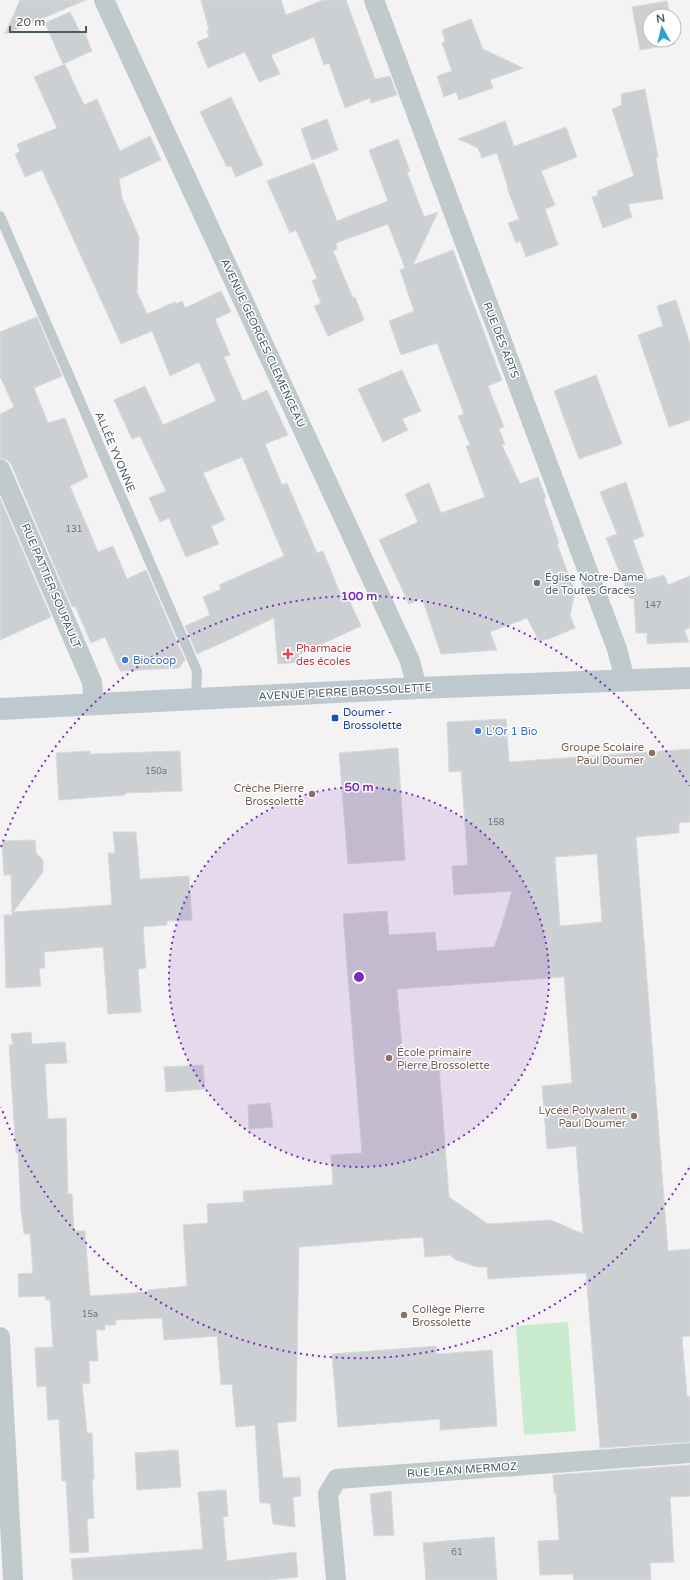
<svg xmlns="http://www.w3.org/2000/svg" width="690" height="1580" viewBox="0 0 690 1580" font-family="'Varela Round',sans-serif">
	<rect width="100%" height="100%" fill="#f4f2f3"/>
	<!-- green -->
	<path fill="#c7ebcc" d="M568,1322l8,109 -52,4 -8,-109z"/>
	<!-- building -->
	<path fill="#ccd0d2" stroke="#d7dadc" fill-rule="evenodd" d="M20,0h66l-81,34z
		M201,0h80l5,15 37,-15h23l29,79 15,-3 7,19 -26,8 -1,-5 -25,10 -16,-45 -5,2 -10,-28 -43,18 9,19 -21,8 -14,-30 -37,16 -11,-26 12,-5 -2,-6 2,-1z
		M667,1l3,15h-20v24l24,-1 1,5 -35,6 -8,-43z
		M70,12l11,22 4,-1 7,18 -29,13 -18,-41z
		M471,19l12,30 40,19 -33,12 3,8 -34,12 -3,-8 -12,5 -7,-21 15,-5 -10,-28 3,-2 -3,-11z
		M65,64l19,41 13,-6 23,52 30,-15 11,24 -42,19 3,19 17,39 -2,55 10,22 28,-12 1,2 6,-3 3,7 36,-17 10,21 -16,7 15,36 -6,2 19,44 24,-11 21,45 -23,9 17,41 5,-2 30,70 6,-2 17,42 5,-2 16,35 -63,29 3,7 -23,2 -4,-46 -46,22 -31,14 -12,-28 25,-11 -7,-18 18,-8 -2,-4 65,-29 -42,-99 -39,16 22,47 -14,6 8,18 -33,13 -17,-39 -9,4 -11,-24 17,-7 -26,-55 -8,3 -18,-39 31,-14 18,39 53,-24 -17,-39 -29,14 -18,-45 -31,13 -79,-174 -17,7 -10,-23 5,-2 -3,-8 40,-16 -23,-51z
		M645,89l13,68 -2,1 7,41 -35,5 4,13 -29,11 -11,-31 6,-2 -1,-4 37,-15 -22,-67 10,-4 -1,-11z
		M231,97l32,68 -27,12 -5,-11 -4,1 -27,-55z
		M327,119l11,31 -26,10 -11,-31z
		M505,121l9,25 -4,2 56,-21 11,30 -36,14 14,34 -10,4 13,36 -32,12 -6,-16 -4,2 -8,-20 11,-4 -12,-31 1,-1 -11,-34 -15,5 -4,-10 -20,-9z
		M398,139l12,32 -3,1 17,45 14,-5 -25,53 40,-15 49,130 -14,6 16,41 -5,2 6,15 -3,1 18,39 18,-7 8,21 -2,1 15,44 -2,1 18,48 -5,23 5,13 -26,11 -10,2 -12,-23 -37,14 7,18 -56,4 -19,-56 -13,6 -30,-64 39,-18 -13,-28 24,-11 12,30 44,-16 -19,-51 4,-1 -12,-29 6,-2 -27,-71 -36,12 -12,-34 25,-10 -14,-41 5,-2 -17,-44 -52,19 1,6 -4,2 20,47 2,-1 9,23 -36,16 -14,-30 7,-3 -9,-22 5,-3 -21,-48 -6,3 -23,-52 47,-18 23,58 51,-20 -19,-51z
		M676,300l14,44v76l-21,7 -31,-92 25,-9 -6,-20z
		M37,317l25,59 -28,12 14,35 17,-5 23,59 -18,9 28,66 15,-6 14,33 19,-9 39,90 -6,8 -59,3 -15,-34 -14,6 -16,-37 -3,1 -61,-143 -4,-4 -7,-2v-44l14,-7 -14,-31v-44z
		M402,370l19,41 -19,8 6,11 -25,12 -25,-53z
		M596,375l26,69 -43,15 -25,-68z
		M626,482l18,54 -11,4 14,40 17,-5 4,10 22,-9v52l-6,2 5,12 -42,2v-11h-11l-2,-35 -4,1 -24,-61 11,-4 -17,-42z
		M0,498l51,119 -51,23z
		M506,719l3,43 181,-13v73l-11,1v10l-43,4 32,414 22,-2v87l-8,1 5,60 3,-1v46l-90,6 -14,-175 -98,6 -1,-12h-10l-21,-7 -6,-5 -25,2 -2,-20 -124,10 -3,174 -19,2 6,55 17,-1 1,19 -8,1 2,30 -22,-3 -3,-21h-10l-5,-78 -19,2 -4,-43 -11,1 -4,-49 -53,4 -2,-22 -47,2 1,5h-11v5h-9l2,31h-9l1,22 -8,1 5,49h5l2,46h-2l2,39 -7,1 2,33 -19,1 -4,-72h-4l-3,-62 -11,1 -2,-34 -9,1 -2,-39 18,-1 -3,-47h-4l-1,-4 -26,1 -1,-23 15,-1 -3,-39h-6l-3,-24 -3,-57h-2l-7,-108h4l-2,-11 20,-2 1,12 33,-2 2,21 -22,1 3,55 18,-1 2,76h4l2,37h11l5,65 58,-4v-2l39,-4 -4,-61 25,-2 -1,-19 37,-2 -1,-11 90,-6 -2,-30 31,-2 -19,-239 44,-3 2,24 46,-3 2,19 57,-4 7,-19 11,-37 -58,4 -2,-29 16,-1 -7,-94 -12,1 -2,-50zM597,854l5,68 -42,4 -5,-69zM564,977l8,106 -30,3 5,63 29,-3 7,88 -32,-14 -63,4 -39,-27 -10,-131 -35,3 -7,-80z
		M398,748l7,112 -57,4 -9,-111z
		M90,751v3l90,-3 2,40 -57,2v2l-66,5 -3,-47z
		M113,832h23l4,47 49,-3 3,44 -25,1v4l-24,2 3,41 -8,1 3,43 -33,2 -5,-67 -59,5 1,16h-6l2,18 -35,2 -2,-73h8l-1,-40h-7l-2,-34 33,-1 1,13 7,7v12l-30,40 99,-7 -4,-52h7z
		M203,1065l2,24 -39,3 -2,-25z
		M270,1103l3,24 -24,2 -1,-24z
		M436,1346l1,8 55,-4 5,76 -57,4v-11l-102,8 -6,-73z
		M178,1450l3,37 -44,3 -2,-37z
		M690,1465v31l-20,1 4,65 -24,1 1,17h-77l-1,-6 -33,1 -2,-34 21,-1 -3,-47h-2l-1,-18z
		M226,1490l2,27 -5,-1 4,45 69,-9 2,25 -29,3h-196l-2,-21 132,-10 -5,-57z
		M391,1491l3,44 -20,1 -4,-42z
		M494,1537l3,43h-71l-3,-37z"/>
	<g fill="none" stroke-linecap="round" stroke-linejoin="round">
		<!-- lane -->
		<path stroke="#c0c9cc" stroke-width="10" d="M0,216l197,455 -1,29"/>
		<!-- street -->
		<path stroke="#c0c9cc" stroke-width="20" d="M104,0l306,661 7,27
			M374,0l243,649 8,31
			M0,469l92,213 2,23
			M0,1337l13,243
			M336,1580l-8,-86 9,-15 353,-26"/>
		<!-- secondary -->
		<path stroke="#bdc9ce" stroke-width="22" d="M0,709l417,-21 273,-10"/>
	</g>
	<!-- distance rings -->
	<circle cx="359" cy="977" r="190" fill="#7b2cbf" fill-opacity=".12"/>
	<g fill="none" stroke="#7b2cbf" stroke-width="2" stroke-dasharray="2 4">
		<circle cx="359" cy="977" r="190"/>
		<path d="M689 1168A381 381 0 0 1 1 1107M1 847A381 381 0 0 1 689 786"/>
	</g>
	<!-- markers -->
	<circle fill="#6b7280" stroke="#fff" stroke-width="1.5" cx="537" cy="583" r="4"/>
	<path fill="#e0444e" stroke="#fff" stroke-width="1.5" d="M286 648h4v4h4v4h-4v4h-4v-4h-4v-4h4z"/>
	<g fill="#3f7fe0" stroke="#fff" stroke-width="1.5">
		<circle cx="125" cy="660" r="4"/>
		<circle cx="478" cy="731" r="4"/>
	</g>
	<rect fill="#1a4fb4" stroke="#fff" stroke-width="1.5" x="331" y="714" width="8" height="8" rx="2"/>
	<g fill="#8d6e63" stroke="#fff" stroke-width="1.5">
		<circle cx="652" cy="753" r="4"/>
		<circle cx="312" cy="794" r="4"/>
		<circle cx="389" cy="1058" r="4"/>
		<circle cx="634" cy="1116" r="4"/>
		<circle cx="404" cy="1315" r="4"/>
	</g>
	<g text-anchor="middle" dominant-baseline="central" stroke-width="3" stroke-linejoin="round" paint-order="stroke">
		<!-- number labels -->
		<g font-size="9" fill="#6c777a">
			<text x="74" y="529">131</text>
			<text x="653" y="605">147</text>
			<text x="156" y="771">150a</text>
			<text x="496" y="822">158</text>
			<text x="90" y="1314">15a</text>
			<text x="457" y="1552">61</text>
		</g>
		<!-- street labels -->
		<g font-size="11" fill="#4c595d" stroke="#fff">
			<text transform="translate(501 340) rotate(69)">RUE DES ARTS</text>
			<text transform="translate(263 343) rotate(65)">AVENUE GEORGES CLEMENCEAU</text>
			<text transform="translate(115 452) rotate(67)">ALLÉE YVONNE</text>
			<text transform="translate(51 586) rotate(67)">RUE PATTIER SOUPAULT</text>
			<text transform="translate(345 692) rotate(-3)">AVENUE PIERRE BROSSOLETTE</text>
			<text transform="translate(462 1470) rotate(-4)">RUE JEAN MERMOZ</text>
		</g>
		<!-- worship labels -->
		<g font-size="11" fill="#5b616d" stroke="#fff" text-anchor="start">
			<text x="545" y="577">Église Notre-Dame<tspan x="545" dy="13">de Toutes Graces</tspan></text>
		</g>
		<!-- health labels -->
		<g font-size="11" fill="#be3a42" stroke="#fff" text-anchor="start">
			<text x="296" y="648">Pharmacie<tspan x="296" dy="13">des écoles</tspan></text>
		</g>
		<!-- shop labels -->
		<g font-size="11" fill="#366cbe" stroke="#fff" text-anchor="start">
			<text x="133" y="660">Biocoop</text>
			<text x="486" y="731">L'Or 1 Bio</text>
		</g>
		<!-- transit labels -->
		<g font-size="11" fill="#164399" stroke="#fff" text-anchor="start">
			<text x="343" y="712">Doumer -<tspan x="343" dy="13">Brossolette</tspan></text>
		</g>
		<!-- education labels -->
		<g font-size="11" fill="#785e54" stroke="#fff" text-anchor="end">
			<text x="644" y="747">Groupe Scolaire<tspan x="644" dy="13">Paul Doumer</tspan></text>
			<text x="304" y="788">Crèche Pierre<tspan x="304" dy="13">Brossolette</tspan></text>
			<text x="397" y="1052" text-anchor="start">École primaire<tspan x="397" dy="13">Pierre Brossolette</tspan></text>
			<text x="626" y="1110">Lycée Polyvalent<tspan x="626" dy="13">Paul Doumer</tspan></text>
			<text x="412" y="1309" text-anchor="start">Collège Pierre<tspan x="412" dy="13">Brossolette</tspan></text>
		</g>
	</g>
	<circle cx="359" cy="977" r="6" fill="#7b2cbf" stroke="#fff" stroke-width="2"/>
	<g font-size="12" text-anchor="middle" font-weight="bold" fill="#7b2cbf" stroke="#fff" stroke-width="3" stroke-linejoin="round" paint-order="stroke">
		<text x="359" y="600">100 m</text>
		<text x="359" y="791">50 m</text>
	</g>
	<!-- north arrow -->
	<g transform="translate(662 28) rotate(352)"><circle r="19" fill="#ffffff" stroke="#b7bdbe"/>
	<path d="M0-3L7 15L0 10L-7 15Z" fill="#319fcf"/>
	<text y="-6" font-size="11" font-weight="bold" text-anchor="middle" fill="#4c595d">N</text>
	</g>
	<!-- scale -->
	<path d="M10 26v6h76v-6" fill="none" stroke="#4c595d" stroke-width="2"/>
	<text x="16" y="26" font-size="12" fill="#4c595d" stroke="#ffffff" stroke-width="3" paint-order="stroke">20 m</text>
</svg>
